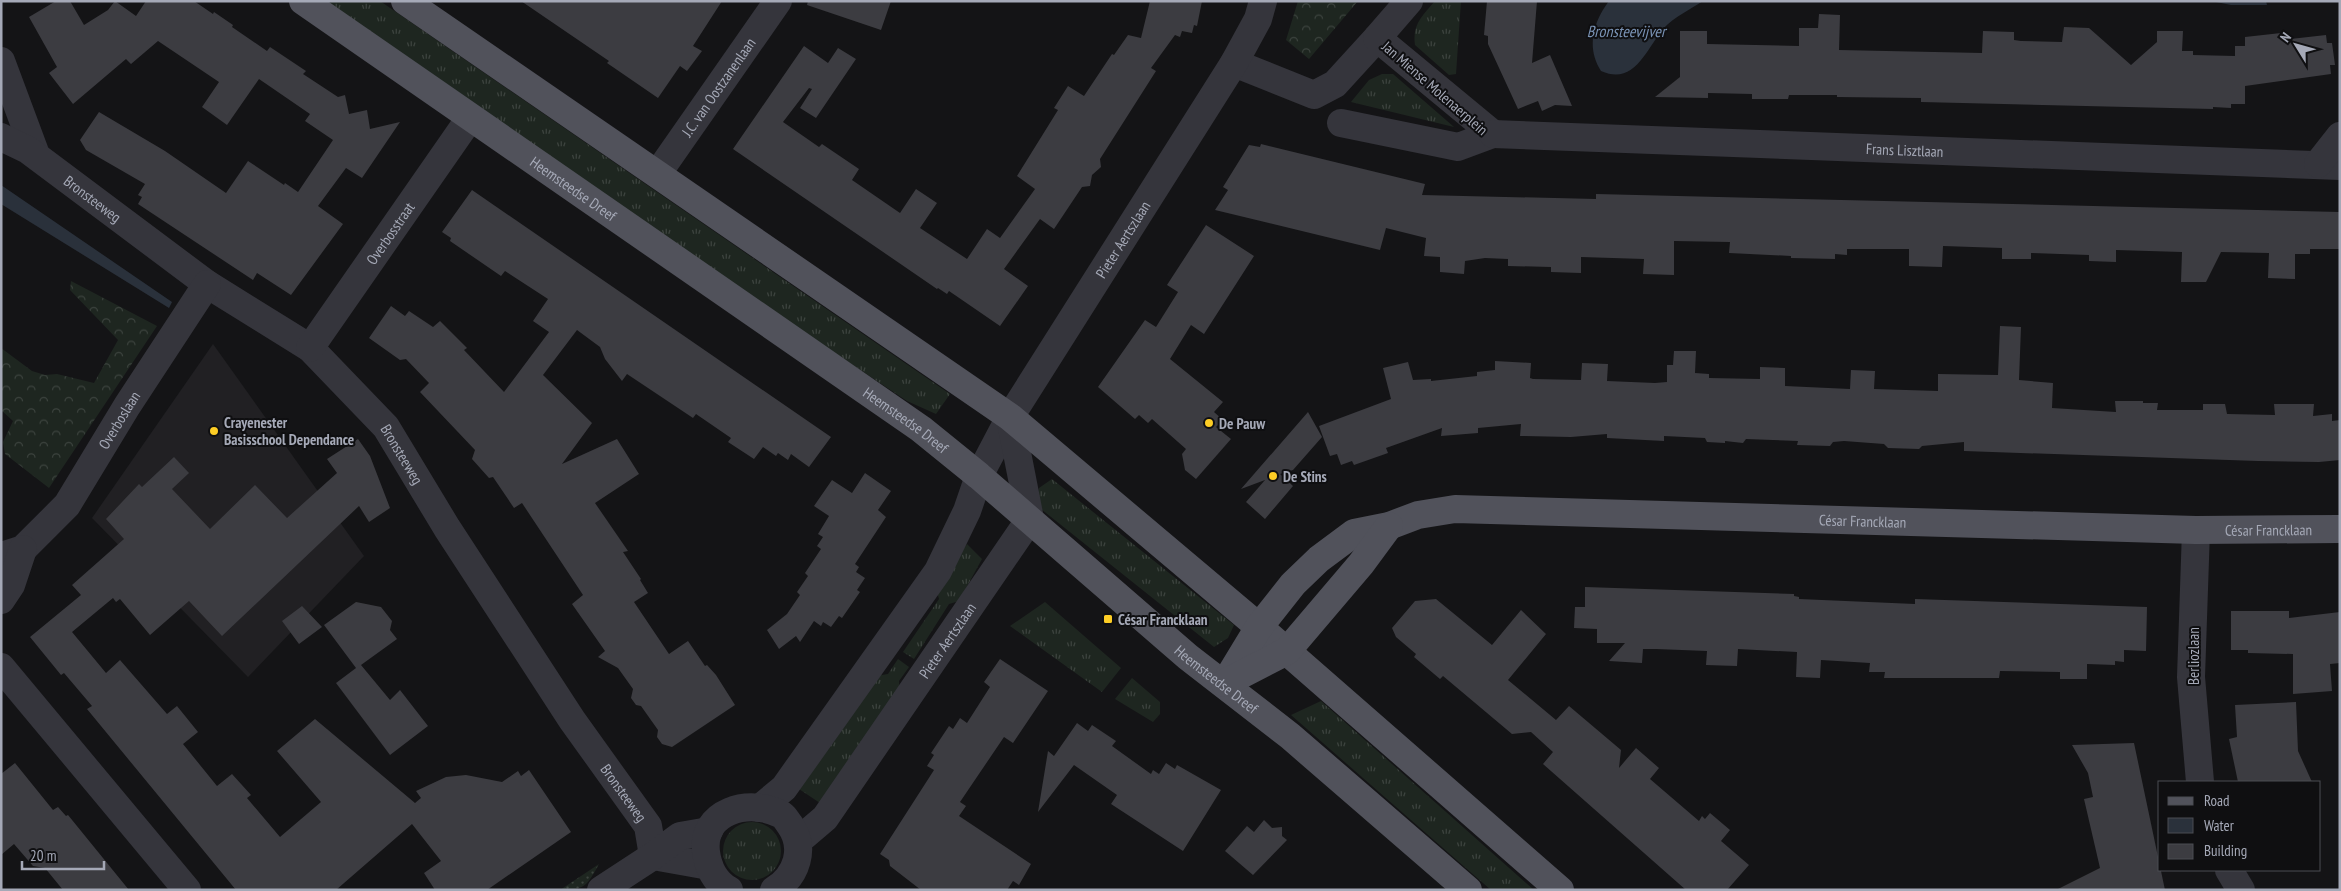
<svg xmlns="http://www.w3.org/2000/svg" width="2341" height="891" viewBox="0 0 2341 891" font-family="'PT Sans Narrow',sans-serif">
	<defs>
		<pattern id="grass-tufts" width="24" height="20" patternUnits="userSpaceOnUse" patternTransform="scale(1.25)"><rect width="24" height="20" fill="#1e2620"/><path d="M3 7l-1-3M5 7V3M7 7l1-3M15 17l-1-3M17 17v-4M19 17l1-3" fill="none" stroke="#3c433e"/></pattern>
		<pattern id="forest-crowns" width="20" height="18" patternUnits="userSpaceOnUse" patternTransform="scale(1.25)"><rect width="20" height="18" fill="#1e2620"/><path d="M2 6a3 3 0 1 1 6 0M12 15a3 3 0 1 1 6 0" fill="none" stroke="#3c433e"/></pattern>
		<pattern id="garden-dots" width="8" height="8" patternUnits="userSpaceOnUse" patternTransform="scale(1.25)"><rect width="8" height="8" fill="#1e2620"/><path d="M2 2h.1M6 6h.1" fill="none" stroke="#3c433e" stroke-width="1.8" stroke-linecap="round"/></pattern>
	</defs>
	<rect width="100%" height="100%" fill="#141416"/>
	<!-- built -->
	<path fill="#212023" d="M213,344l151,212 -116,121 -156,-159z"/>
	<!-- grass -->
	<path fill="url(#grass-tufts)" d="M324,1h56l570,393 -14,20 -29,-13 -120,-80z
		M1435,1h26l-5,73 -7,1 -34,-30c-3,-20 7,-29 20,-44z
		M1382,74h11l61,53 -103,-25 18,-22z
		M1052,479l182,146 -6,13 -14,9 -178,-142 3,-17z
		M967,544l15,15 -23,42 -10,3 -35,55 -11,-7 36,-53 -3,-11z
		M1045,602l76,66 -19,24 -92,-66z
		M898,659l11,8 -10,14 1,12 -77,112 -24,-16 77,-113 12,-2z
		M1132,678l28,24v12l-7,8 -38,-23z
		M1321,701l213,189h-43l-200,-175z
		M723 851a29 29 0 1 1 58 0a29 29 0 1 1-58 0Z"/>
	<!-- forest -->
	<path fill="url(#forest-crowns)" d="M1298,1h60l-49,58 -23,-19z
		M71,281l86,45 -108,162 -44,-34 -2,-12 10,-21 -12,-11v-62l31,23 13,4 12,-1 37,9 24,-43 -48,-50z"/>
	<!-- garden -->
	<path fill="url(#garden-dots)" d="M599,864c-12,22 -14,26 -39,26z"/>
	<!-- water -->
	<path fill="#2a313b" d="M1609,1h94c-12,8 -29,16 -39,27 -18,21 -29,58 -63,43 -15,-23 -8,-49 8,-70z
		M2211,1h55l1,4h-36z
		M1,185l171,117 -3,6 -168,-104z"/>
	<!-- building -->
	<path fill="#3c3c41" d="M56,1h14l14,24 24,-15 7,-9 21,15 10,-15h48l19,13 1,-2 19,13 -1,2 35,24 3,-4 36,24 -3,3 35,23 7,-2 4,19 18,-4 3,19 30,-7 -38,56 -16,-10 -28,38 25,18 -52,71 -34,-22 -4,7 -115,-76 4,-7 -4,-2 7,-11 -59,-34 -6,-10 19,-28 66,39 61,42 22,-32 36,24 1,-2 13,9 35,-52 -28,-19 5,-7 -51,-35 -32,46 -25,-18 17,-25 -61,-41 -27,23 -5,-5 -53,45 -24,-31 8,-6 -28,-50z
		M521,1h201l-29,45 9,5 -15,20 -7,-5 -22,32 -51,-35 2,-2z
		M808,1h83l-10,29 -74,-25z
		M1150,1h52l-5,25 -3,-1 -2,8 -10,-2 -2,6 -5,-2 -24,33 5,3 -56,88 1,8 -9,8 -2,11 -8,1 -28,42 -14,-10 -36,50 24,17 -28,40 -51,-35 -2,3 -9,-6 -1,1 -204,-140 71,-103 24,17 10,-15 18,11 -40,59 -16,-10 12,-19 -3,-1 -26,34 36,25 3,-3 37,25 -7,11 48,33 16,-24 21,14 -17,25 47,31 20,-30 13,9 35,-49 -18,-13 41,-66 -4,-2 14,-22 16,10 28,-42 2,1 14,-20 13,3z
		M1487,1h50l-5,62 18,-8 22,51 -17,-1 -13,6 -4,-10 -20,8 -30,-65v-8l-4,-1z
		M1819,14l21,1 -1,35 143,3 1,-22 31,1v8l7,1 41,1 2,-15 25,1 42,37 26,-23v-11h26l-1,20h11v4l42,1v-10h10v-9l36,-4v7l45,-5 1,8h5l3,22h-5l1,9 -86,12v18h-14v4l-18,-1v2l-292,-7v-4l-84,-1v-2h-48l-1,4h-36v-5l-44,-1v5l-53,-1 25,-20v-46h27v13l92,2v-18h19z
		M1261,144l164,40 -3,11 174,4v-5l744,18v37h-30v5h-15v25l-27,-1 1,-25 -48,-1 -15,30h-25l1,-30 -66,-2v12l-27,-1v-6l-58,-2v6h-29v-11l-59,-2 -1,21 -33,-1v-17h-62v6l-12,-1v5l-44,-1v-2l-62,-3 1,-11 -56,-1v34l-31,-1 1,-15 -63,-2v16l-30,-1v-5l-43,-1v-7l-23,-1 -20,3 -1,13 -24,-2v-15l-16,-1 2,-18 -40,-10 -6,22 -165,-40 13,-20 -5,-3 26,-42 11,2z
		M472,190l359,247 -22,30 -18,-13 -3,6 -10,-7 -2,3 -13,-9 -9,12 -26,-17 3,-4 -35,-24 -3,4 -66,-44 -5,7 -17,-22 -5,-12 -23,-17 -34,45 49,48 -30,41 55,-25 22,35 -44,29 33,48 -5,1 18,27 -1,1 8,13 -14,9 35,52 19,-13 17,25 2,-1 9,10 19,30 -63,42 -10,-3 -5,-7 1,-7 -17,-24 -5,-1 -5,-7 2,-9 -15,-21 -20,-11 7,-6 -33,-47 11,-9 -61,-92 -8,5 -21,-31 -4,1 -17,-19 3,-9 -55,-58 9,-9 -23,-24 -6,1 -31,-22 22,-32 14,10 4,-5 24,16 7,-6 27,27 -3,2 40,42 45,-60 -16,-11 15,-22 -43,-28 -4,5 -51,-35 1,-3 -9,-6z
		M1206,225l48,31 -50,78 -13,-9 -21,34 53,43 -9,10 9,8 -7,7 15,12 -35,40 -11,-9 -3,-16 4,-5 -34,-30 -4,4 -9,-8 -4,4 -37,-32 47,-67 11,7 22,-35 -11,-7z
		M2000,326l21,1 -2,53 34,3 -1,25 64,4 -1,-11h28v2h15l-1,7h46v-6h22l2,10 48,1 -1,-11h40l-1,12 19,-2v7l8,-1v40l-21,2 -61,-1 -294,-10v-9l-42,4 -3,3 -31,-1 -4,-4 -40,-3 -11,1 -3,4 -33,-1 1,-4 -52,-2 -3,4 -18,-2v2l-18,-1 -2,-4 -41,-2v5l-57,-3v-4l-36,3 -51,-1 1,-12 -43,4v5l-37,3 1,-8 -56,20 2,5 -34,12 -2,-4 -11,4 -4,-11 -7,2 -11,-30 72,-27 -8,-31 25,-6 5,18 18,-1v2l46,-5v-4l18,-2v-9l36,2 -1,15 3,1 48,1 1,-17 26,1 -1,17 48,2 12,-1v-17h6l1,-14h22l-1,22 14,1v4l51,1v-12l25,1v18l65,3 1,-19 24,1 -1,18 64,2v-17l60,1z
		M1308,412l14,25 -29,33 -13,4 13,12 -28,33 -19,-17 19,-22 -24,9z
		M358,439l12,17 20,52 -21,14 -10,-16 -137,130 -33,-35 -39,34 -30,-36 -4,3 -3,-4 -41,34 34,41 14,-13 47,54 10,-8 21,26 -15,12 34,42 15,-12 19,21 -4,3 33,39 41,-35 -44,-51 38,-32 100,84 6,-5 -5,-7 30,-14 20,-2 36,7 16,-11 3,5 8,-6 42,62 -84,58h-52l-11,-17 17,-12 -29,-37 -76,66h-100l-149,-181 5,-3 -28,-33 -3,2 -31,-38 51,-42 -9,-10 52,-46 -18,-20 33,-35 3,3 32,-30 15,16 -17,16 38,40 45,-44 32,33 50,-45 -10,-14z
		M865,473l26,18 -13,19 8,7 -31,47 4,3 -3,5 9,6 -8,12 3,2 -18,26 -3,-2 -8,11 -8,-5 -2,4 -7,-5 -14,21 -4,-6 -17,13 -12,-19 20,-16 13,-19 -3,-3 11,-16 -3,-3 16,-24 -4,-3 6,-9 -5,-3 11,-18 -15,-10 18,-26 20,13z
		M1585,587l209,7v2l5,1v2l116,5v-5l232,8 -1,44 -22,-1v12l-9,-1v4l-28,-1v15h-27v-7l-60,-1 -1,7h-115l1,-6h-16l1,-9 -49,-3 -1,18 -24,-1 1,-25 -59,-3 -1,17 -31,-1 1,-14 -51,-2h-13l-1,14 -33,-2 16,-18h-28v-14l-23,-1 1,-21h10z
		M1436,599l56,46 29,-35 25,24 -38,46 48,40 13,-14 52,44 -2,18 17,-20 23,20 -9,11 49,42 3,-5 3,3 5,-6 20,17 -9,11 28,24 -22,25h-41l-143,-126 10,-12 -22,-20 -19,2 -69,-58 -3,3 -26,-22 2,-3 -20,-17 -4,-9 23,-27z
		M356,602l25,5 11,14 -2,9 7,9 -36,26 29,35 10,-10 28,36 -38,29 -54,-72 20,-15 -32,-43z
		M302,606l20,21 -23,17 -17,-23z
		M2231,611h58v7l51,-6v51l-10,1 2,27 -39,3v-40l-45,-1v-3h-17z
		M1000,659l48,32 -35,52 -9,-6 -44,65 6,4 -7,10 72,48 -12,21 -6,-4 -6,9h-86l-31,-24 -1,-6 -9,-6 54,-84 -7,-4 7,-11 -3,-2 18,-27 4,3 7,-11 7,5 23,-36 -6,-5z
		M2296,702l2,49 14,31h-74l-9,-43 8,-2 -2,-32z
		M1077,723l11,8 4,-6 24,16 -4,5 39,28 2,-4 6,4 7,-11 9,6 2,-4 44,25 -38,61 -72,-47 6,-9 -43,-30 -36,47 10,-61 6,5z
		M2134,743l31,147h-109l44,-22 -16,-69 9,-2 -5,-24 -16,-28z
		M15,763l38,47 5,-3 8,9 2,-1 61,75h-66l-18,-22 -12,-2 -19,-22 -13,11v-81z
		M1264,820l8,8 10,-1v9l5,4 -34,35 -28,-24 22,-25 7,6z"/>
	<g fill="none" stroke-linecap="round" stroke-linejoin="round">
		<!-- minor -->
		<g stroke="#35353c" stroke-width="28">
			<path d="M1,61l35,94"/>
			<path d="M1234,63l80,32 21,-11 42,-46"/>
			<path d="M1341,123l117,24 35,-13 -116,-96 32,-37"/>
			<path id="s1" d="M1493,134l847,32"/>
			<path id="s2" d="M1,137l27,13 179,134 103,64 76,79 61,101 125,192 76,106 5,30"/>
			<path d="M2318,164l22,-28"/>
			<path id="s3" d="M658,173l120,-172"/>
			<path id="s4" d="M310,348l160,-230"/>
			<path d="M2196,530l-5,147 9,105"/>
			<path id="s5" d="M1,556l22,-7 44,-44 60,-99 80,-122"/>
			<path d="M1,600l10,-15 12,-36"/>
			<path d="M1,667l186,223"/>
			<path id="s6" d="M760,808l24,-20 154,-217 29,-60 12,-35 31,-59 224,-354 24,-44 5,-18"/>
			<path id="s7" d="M798,841l27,-23 205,-299 -20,-102"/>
			<path d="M653,856l56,10"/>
			<path d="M2229,870l12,20"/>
			<path d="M601,890l52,-34 27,-20 29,-5"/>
			<path d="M729,890c-14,-8 -21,-23 -23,-38 -5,-41 43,-54 74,-38 4,1 7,7 10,11 16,23 7,51 -16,65"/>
		</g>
		<!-- major -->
		<g stroke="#51525b" stroke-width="28">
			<path id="s8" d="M303,1l618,428 58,47 209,181 102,79 178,154"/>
			<path d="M405,1l605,416 249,210 301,263"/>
			<path id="s9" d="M1225,683l34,-56 34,-43 26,-25 35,-26 35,-7 29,-11 37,-6 741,21 144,-1"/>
			<path d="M1225,683l62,-32 74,-87 28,-38"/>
		</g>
	</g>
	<!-- markers -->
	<g fill="#fdcd25" stroke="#0f0f11" stroke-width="2">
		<circle cx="1209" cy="423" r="5"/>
		<circle cx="214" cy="431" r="5"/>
		<circle cx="1273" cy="476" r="5"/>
		<rect x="1103" y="614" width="10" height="10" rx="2.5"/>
	</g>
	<g text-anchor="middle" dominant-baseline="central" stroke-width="4" stroke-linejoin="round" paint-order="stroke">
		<!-- street labels -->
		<g font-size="15" fill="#a5a9b7" stroke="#0f0f11">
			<text stroke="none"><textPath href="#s3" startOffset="105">J.C. van Oostzanenlaan</textPath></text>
			<text transform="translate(1435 88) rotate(41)">Jan Miense Molenaerplein</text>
			<text stroke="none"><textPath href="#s1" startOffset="412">Frans Lisztlaan</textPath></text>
			<text stroke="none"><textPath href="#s8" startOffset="329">Heemsteedse Dreef</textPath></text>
			<text stroke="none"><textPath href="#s2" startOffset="111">Bronsteeweg</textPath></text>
			<text stroke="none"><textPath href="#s4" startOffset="140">Overbosstraat</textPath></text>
			<text stroke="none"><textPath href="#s6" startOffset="678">Pieter Aertszlaan</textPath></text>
			<text stroke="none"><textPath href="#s5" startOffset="185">Overboslaan</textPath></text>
			<text stroke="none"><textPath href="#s8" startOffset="734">Heemsteedse Dreef</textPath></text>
			<text stroke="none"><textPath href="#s2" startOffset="516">Bronsteeweg</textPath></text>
			<text stroke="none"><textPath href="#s9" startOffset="712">César Francklaan</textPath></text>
			<text stroke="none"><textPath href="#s9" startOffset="1118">César Francklaan</textPath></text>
			<text stroke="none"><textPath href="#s7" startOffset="251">Pieter Aertszlaan</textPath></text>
			<text transform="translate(2193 656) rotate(-90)">Berliozlaan</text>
			<text stroke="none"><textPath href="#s8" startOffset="1139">Heemsteedse Dreef</textPath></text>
			<text stroke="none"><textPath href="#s2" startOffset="921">Bronsteeweg</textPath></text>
		</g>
		<!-- poi labels -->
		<g font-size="15" font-weight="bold" fill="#a5a9b7" stroke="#0f0f11" text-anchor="start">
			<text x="224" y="422">Crayenester<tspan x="224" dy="17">Basisschool Dependance</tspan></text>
			<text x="1219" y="423">De Pauw</text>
			<text x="1283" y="476">De Stins</text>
			<text x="1118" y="619">César Francklaan</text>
		</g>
		<!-- water labels -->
		<g font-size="16" font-style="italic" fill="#7a93b5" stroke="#0f0f11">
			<text x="1626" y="31">Bronsteevijver</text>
		</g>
	</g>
	<!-- border -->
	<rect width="2341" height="891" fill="none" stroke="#a5a9b7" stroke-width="5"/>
	<!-- legend -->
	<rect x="2158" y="781" width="162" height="90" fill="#0f0f11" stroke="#4b4d53"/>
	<rect x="2168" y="797" width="25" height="8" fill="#51525b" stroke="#4b4d53"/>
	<text x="2204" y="806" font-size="15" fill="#a5a9b7">Road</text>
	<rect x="2168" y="818" width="25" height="15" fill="#2a313b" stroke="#4b4d53"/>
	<text x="2204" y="831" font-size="15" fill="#a5a9b7">Water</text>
	<rect x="2168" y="844" width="25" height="15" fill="#3c3c41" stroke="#4b4d53"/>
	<text x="2204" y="856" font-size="15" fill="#a5a9b7">Building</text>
	<!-- north arrow -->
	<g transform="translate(2296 45) rotate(307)" stroke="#0f0f11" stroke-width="4" paint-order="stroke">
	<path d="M0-4L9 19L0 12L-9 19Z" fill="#a5a9b7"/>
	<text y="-8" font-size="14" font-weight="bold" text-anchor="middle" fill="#a5a9b7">N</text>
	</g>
	<!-- scale -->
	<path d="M22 861v8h82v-8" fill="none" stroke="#a5a9b7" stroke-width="2.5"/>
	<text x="30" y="861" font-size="15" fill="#a5a9b7" stroke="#0f0f11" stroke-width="4" paint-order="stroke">20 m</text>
</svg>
